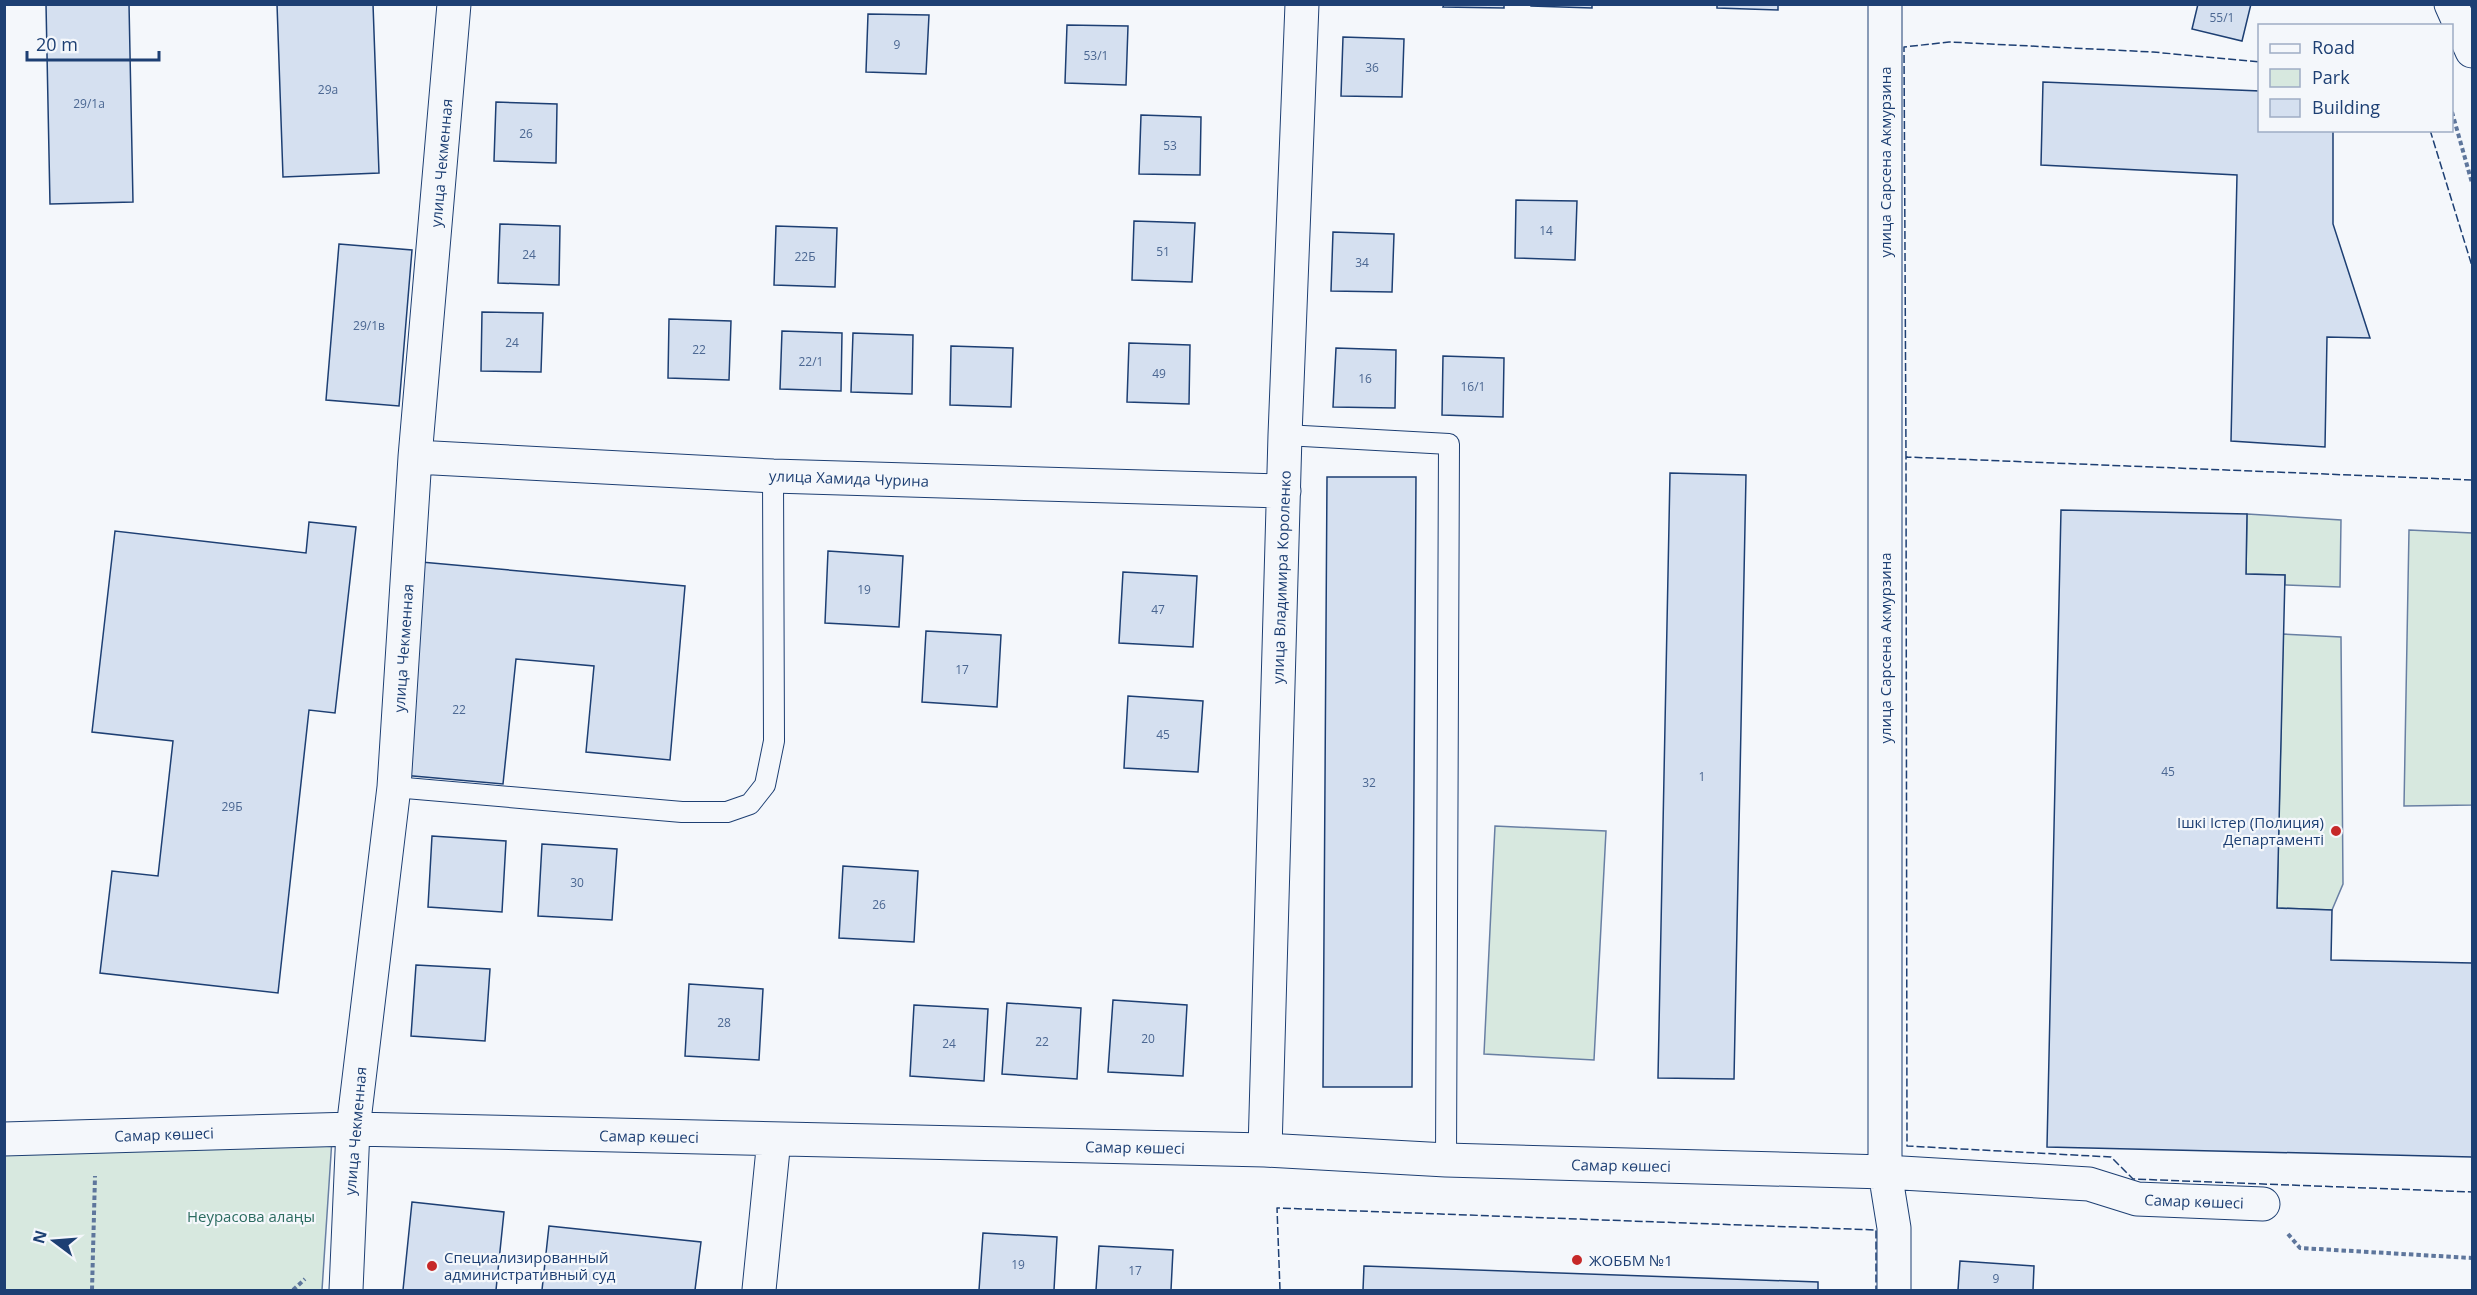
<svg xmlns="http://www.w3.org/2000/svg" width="2477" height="1295" viewBox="0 0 2477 1295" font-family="'Open Sans',sans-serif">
	<rect width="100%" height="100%" fill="#f4f7fb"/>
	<!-- green -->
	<path fill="#d7e8df" stroke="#687fa3" stroke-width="1.5" d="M2247,514l94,6 -1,67 -55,-2v-10l-39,-1z
		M2409,530l63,3v272l-68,1z
		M2283,634l58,3 2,247 -11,26 -55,-2z
		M1495,826l111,5 -12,229 -110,-6z
		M332,1139l-10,151h-317l-1,-140z"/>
	<!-- building -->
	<path fill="#d5e0f0" stroke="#1d3f73" stroke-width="1.5" d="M46,4h83l4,198 -83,2z
		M277,4h96l6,169 -96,4z
		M1444,4h60v4l-61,-1z
		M1531,4h61v4l-61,-2z
		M1717,4h61v6l-61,-2z
		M2198,4h53l-9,37 -50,-12z
		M868,14l61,1 -3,59 -60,-2z
		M1067,25l61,1 -2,59 -61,-2z
		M1343,37l61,2 -2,58 -61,-1z
		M2043,82l217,9v39h73v94l37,114 -43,-1 -2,110 -94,-6 6,-266 -196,-10z
		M496,102l61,2 -1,59 -62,-2z
		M1141,115l60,2 -1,58 -61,-1z
		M1516,200l61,1 -2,59 -60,-2z
		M1134,221l61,2 -3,59 -60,-2z
		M500,224l60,2 -1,59 -61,-2z
		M776,226l61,2 -2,59 -61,-2z
		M1333,232l61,2 -2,58 -61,-1z
		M339,244l73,6 -13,156 -73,-6z
		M482,312l61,1 -2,59 -60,-1z
		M669,319l62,2 -2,59 -61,-2z
		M782,331l60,2 -1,58 -61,-2z
		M853,333l60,2 -1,59 -61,-2z
		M1129,343l61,2 -1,59 -62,-2z
		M951,346l62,2 -2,59 -61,-2z
		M1336,348l60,2 -1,58 -62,-1z
		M1443,356l61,2 -1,59 -61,-2z
		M1670,473l76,2 -12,604 -76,-1z
		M1327,477h89l-4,610h-89z
		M2061,510l186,4 -1,60 39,1 -8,333 55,2 -1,50 141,3v194l-425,-10z
		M309,522l47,5 -21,186 -26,-3 -31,283 -178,-20 12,-102 46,5 15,-135 -81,-9 23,-201 191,22z
		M828,551l75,5 -4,71 -74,-4z
		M421,562l264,24 -15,174 -84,-8 8,-86 -78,-7 -13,125 -101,-9z
		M1123,572l74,4 -4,71 -74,-4z
		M926,631l75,4 -4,72 -75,-5z
		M1128,696l75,5 -5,71 -74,-4z
		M432,836l74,5 -4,71 -74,-5z
		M542,844l75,5 -5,71 -74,-4z
		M843,866l75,5 -4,71 -75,-4z
		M416,965l74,4 -5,72 -74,-5z
		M689,984l74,5 -4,71 -74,-4z
		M1113,1000l74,5 -4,71 -75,-4z
		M1007,1003l74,5 -4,71 -75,-5z
		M914,1005l74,4 -4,72 -74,-5z
		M412,1202l92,10 -8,78h-93z
		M549,1226l152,16 -6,48h-153z
		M983,1233l74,4 -3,53h-75z
		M1099,1246l74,4 -2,40h-75z
		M1960,1261l74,5 -1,24h-75z
		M1364,1266l454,16v8h-455z"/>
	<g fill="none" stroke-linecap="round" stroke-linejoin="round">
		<defs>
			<path id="service" d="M1285,435l164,9 -3,716
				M394,787l288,25h45l23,-8 15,-19 9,-44 -1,-265"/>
			<path id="minor" d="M1885,4v1168l9,56v62
				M415,457l358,19 511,15
				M4,1139l349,-10 912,21 181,10 439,12 204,12 48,15 126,5
				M1265,1150l20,-715 17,-431
				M346,1290l7,-161 41,-342 21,-330 39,-453
				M759,1290l15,-151"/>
			<path id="tertiary" d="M2451,4l21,47"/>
		</defs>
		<!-- service casing -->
		<use href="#service" stroke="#1d3f73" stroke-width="22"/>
		<!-- minor casing -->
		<use href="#minor" stroke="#1d3f73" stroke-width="35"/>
		<!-- tertiary casing -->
		<use href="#tertiary" stroke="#1d3f73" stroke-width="35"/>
		<!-- path -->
		<path stroke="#5e769c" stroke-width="4" stroke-dasharray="4.5 3" stroke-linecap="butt" d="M2452,112l20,71
			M2288,1234l12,14 172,10
			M92,1290l3,-114
			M293,1290l12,-11"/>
		<!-- service -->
		<use href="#service" stroke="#f4f7fb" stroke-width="20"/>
		<!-- minor -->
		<use href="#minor" stroke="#f4f7fb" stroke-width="33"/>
		<!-- tertiary -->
		<use href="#tertiary" stroke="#f4f7fb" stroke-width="33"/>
		<!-- fence -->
		<path stroke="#1d3f73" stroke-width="1.5" stroke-dasharray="8 3" stroke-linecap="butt" d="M2430,130l42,136
			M1908,457h-2l-2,-410 45,-5 204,10 107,10
			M2472,480l-566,-23 1,689 204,11 22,22 339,13
			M1280,1290l-3,-82 599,22v60"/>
	</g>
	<!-- markers -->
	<g fill="#c62828" stroke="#f4f7fb" stroke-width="2">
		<circle cx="2336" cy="831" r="6"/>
		<circle cx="1577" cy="1260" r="6"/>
		<circle cx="432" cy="1266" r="6"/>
	</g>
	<g text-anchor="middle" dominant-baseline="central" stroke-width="4.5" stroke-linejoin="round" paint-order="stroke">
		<!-- number labels -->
		<g font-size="12" fill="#4b6792">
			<text x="2222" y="17">55/1</text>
			<text x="897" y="44">9</text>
			<text x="1096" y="55">53/1</text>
			<text x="1372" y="67">36</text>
			<text x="328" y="89">29а</text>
			<text x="89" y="103">29/1а</text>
			<text x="526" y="133">26</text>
			<text x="1170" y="145">53</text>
			<text x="1546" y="230">14</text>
			<text x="1163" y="251">51</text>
			<text x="529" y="254">24</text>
			<text x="805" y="256">22Б</text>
			<text x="1362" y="262">34</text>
			<text x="369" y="325">29/1в</text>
			<text x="512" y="342">24</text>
			<text x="699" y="349">22</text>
			<text x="811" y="361">22/1</text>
			<text x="1159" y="373">49</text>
			<text x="1365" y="378">16</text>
			<text x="1473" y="386">16/1</text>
			<text x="864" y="589">19</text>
			<text x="1158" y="609">47</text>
			<text x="962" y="669">17</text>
			<text x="459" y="709">22</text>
			<text x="1163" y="734">45</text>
			<text x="2168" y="771">45</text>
			<text x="1702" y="776">1</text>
			<text x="1369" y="782">32</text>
			<text x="232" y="806">29Б</text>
			<text x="577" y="882">30</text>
			<text x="879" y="904">26</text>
			<text x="724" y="1022">28</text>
			<text x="1148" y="1038">20</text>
			<text x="1042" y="1041">22</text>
			<text x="949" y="1043">24</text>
			<text x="1018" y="1264">19</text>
			<text x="1135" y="1270">17</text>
			<text x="1996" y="1278">9</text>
		</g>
		<!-- street labels -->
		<g font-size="15" fill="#1d3f73" stroke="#f4f7fb">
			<text transform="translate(1885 162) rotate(-90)">улица Сарсена Акмурзина</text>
			<text transform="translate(441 163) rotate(-85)">улица Чекменная</text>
			<text transform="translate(849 478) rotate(2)">улица Хамида Чурина</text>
			<text transform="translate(1281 577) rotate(-88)">улица Владимира Короленко</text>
			<text transform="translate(403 648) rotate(-86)">улица Чекменная</text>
			<text transform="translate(1885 648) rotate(-90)">улица Сарсена Акмурзина</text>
			<text transform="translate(355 1131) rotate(-85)">улица Чекменная</text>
			<text transform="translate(164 1134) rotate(-2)">Самар көшесі</text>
			<text transform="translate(649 1136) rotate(1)">Самар көшесі</text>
			<text transform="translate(1135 1147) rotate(1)">Самар көшесі</text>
			<text transform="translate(1621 1165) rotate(1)">Самар көшесі</text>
			<text transform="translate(2194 1201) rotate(2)">Самар көшесі</text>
		</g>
		<!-- poi labels -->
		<g font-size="15" fill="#1d3f73" stroke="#f4f7fb" text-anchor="start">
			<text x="2324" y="822" text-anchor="end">Ішкі Істер (Полиция)<tspan x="2324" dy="17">Департаменті</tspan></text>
			<text x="444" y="1257">Специализированный<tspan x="444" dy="17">административный суд</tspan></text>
			<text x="1589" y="1260">ЖОББМ №1</text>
		</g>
		<!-- park labels -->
		<g font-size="15" fill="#2c6c60" stroke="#f4f7fb">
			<text x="251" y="1216">Неурасова алаңы</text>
		</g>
	</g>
	<!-- border -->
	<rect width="2477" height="1295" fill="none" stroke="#1d3f73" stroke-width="12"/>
	<!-- legend -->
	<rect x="2258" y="24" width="195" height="108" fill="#f4f7fb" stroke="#9eadc5" stroke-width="1.5"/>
	<rect x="2270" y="44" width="30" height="9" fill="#f4f7fb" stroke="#9eadc5" stroke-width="1.5"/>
	<text x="2312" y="54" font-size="18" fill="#1d3f73">Road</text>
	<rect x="2270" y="69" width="30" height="18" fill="#d7e8df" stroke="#9eadc5" stroke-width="1.5"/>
	<text x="2312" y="84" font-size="18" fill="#1d3f73">Park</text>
	<rect x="2270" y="99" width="30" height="18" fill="#d5e0f0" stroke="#9eadc5" stroke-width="1.5"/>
	<text x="2312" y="114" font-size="18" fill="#1d3f73">Building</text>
	<!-- north arrow -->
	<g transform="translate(54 1241) rotate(286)" stroke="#f4f7fb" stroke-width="4.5" paint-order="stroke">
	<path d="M0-4.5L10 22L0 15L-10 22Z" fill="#1d3f73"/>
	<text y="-9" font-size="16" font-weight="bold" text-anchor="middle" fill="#1d3f73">N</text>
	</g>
	<!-- scale -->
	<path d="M27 51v9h132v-9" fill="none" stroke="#1d3f73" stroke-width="3"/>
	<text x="36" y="51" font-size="18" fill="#1d3f73" stroke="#f4f7fb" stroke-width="4.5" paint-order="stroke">20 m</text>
</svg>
